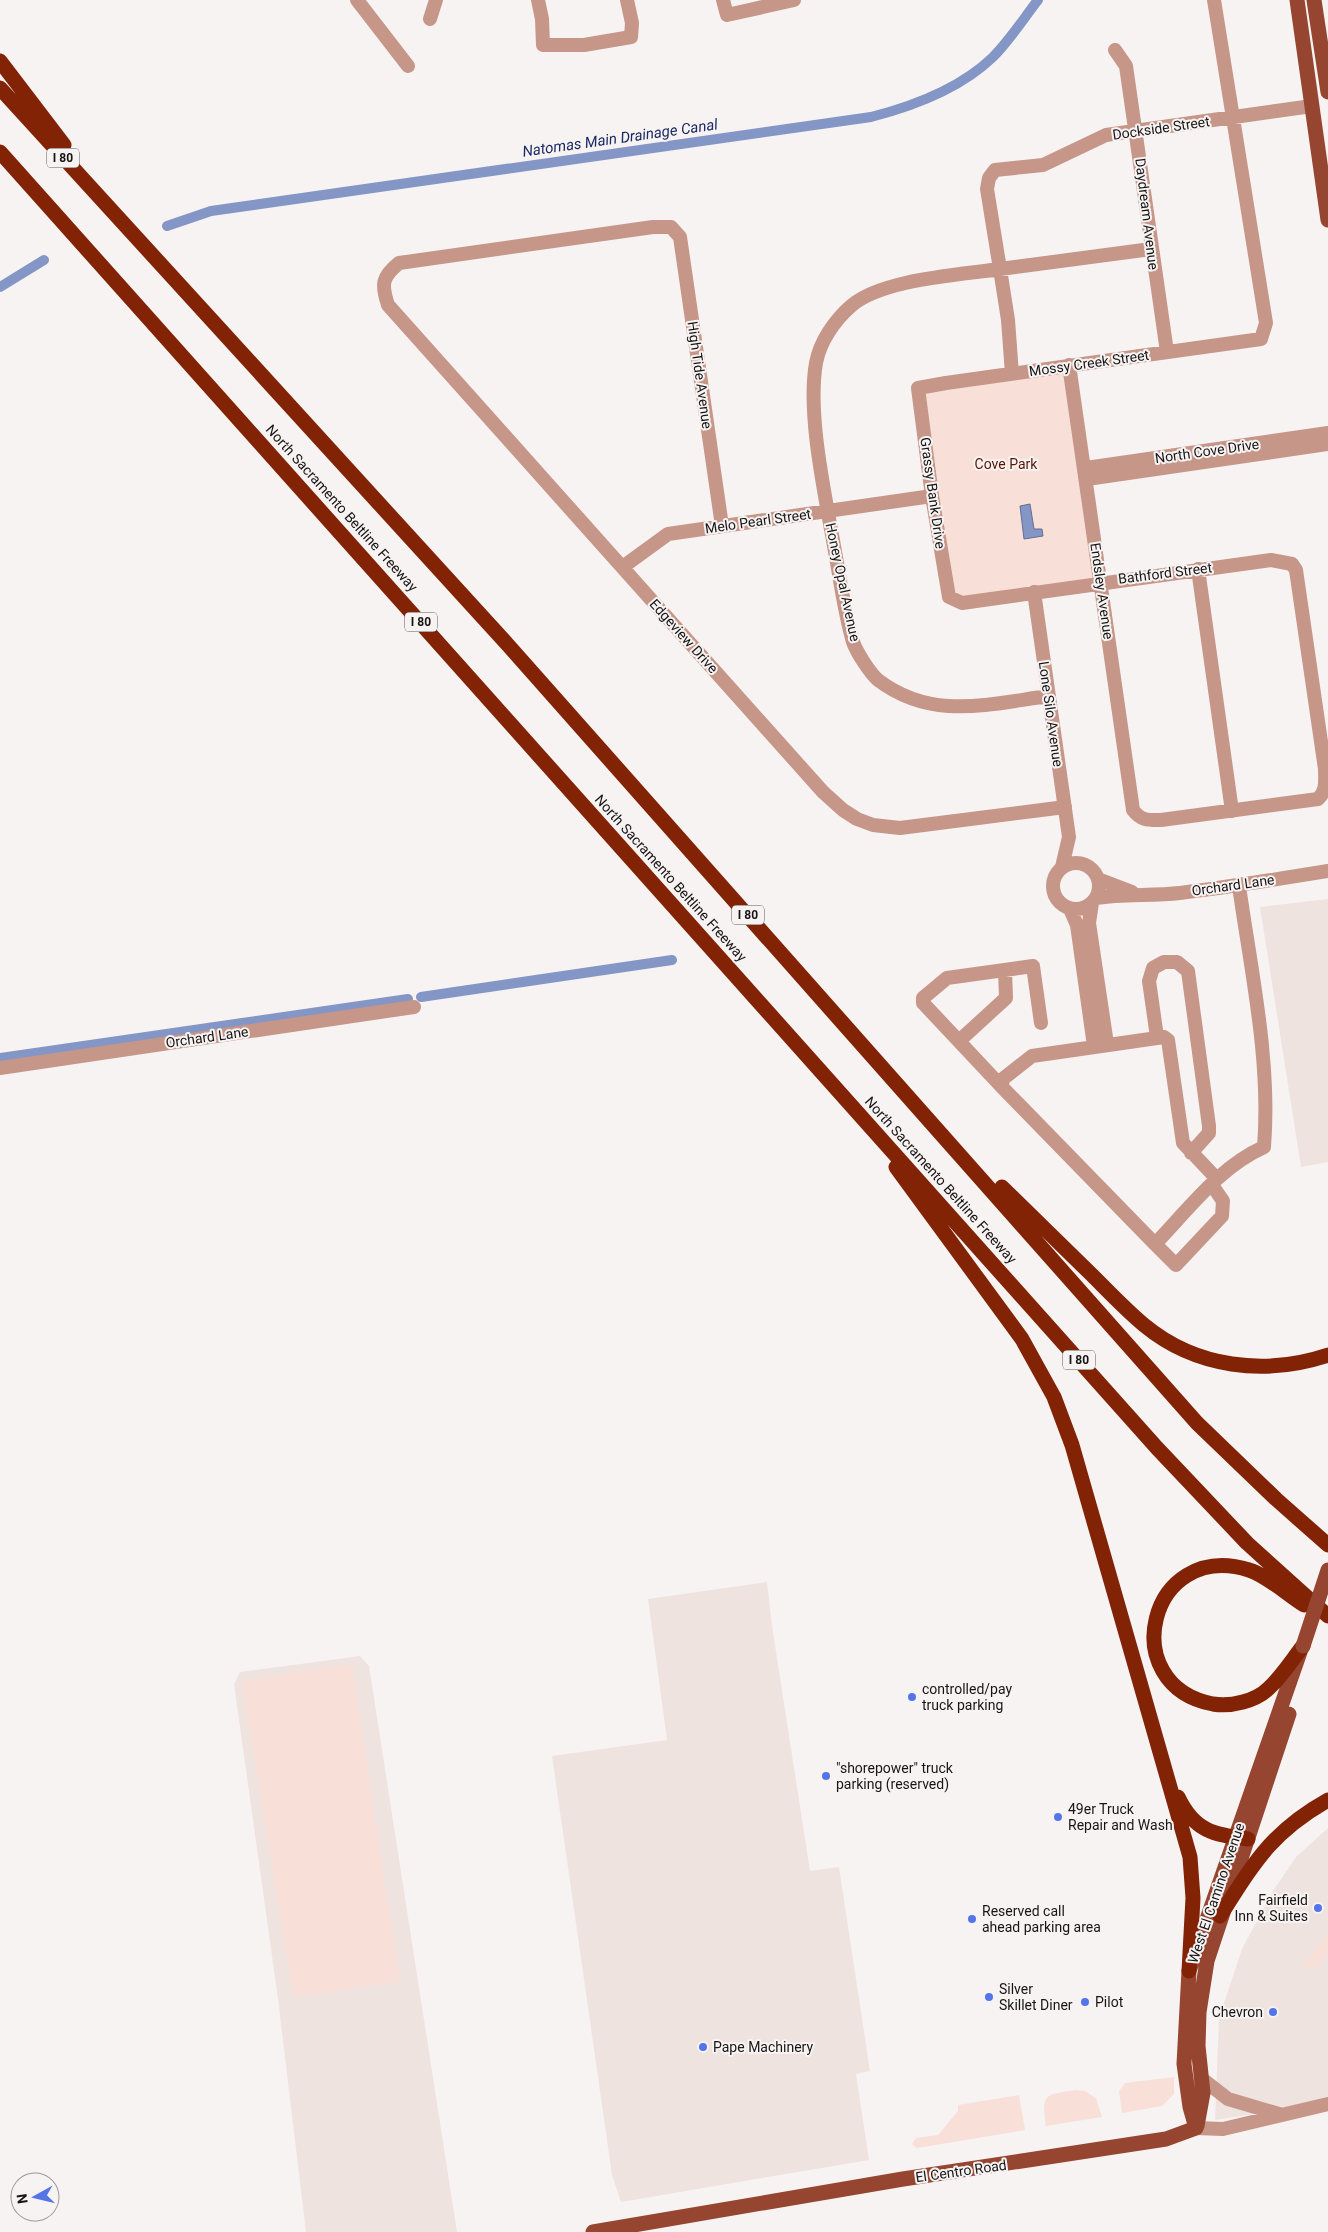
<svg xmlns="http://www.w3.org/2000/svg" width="1328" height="2232" viewBox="0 0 1328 2232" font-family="Roboto,sans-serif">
	<rect width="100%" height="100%" fill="#f7f3f2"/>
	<!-- built -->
	<path fill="#efe3e0" d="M1328,899v263l-27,5 -41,-260z
		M767,1582l5,44 38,245 29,-4 31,204 -14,3 13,86 -248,42 -9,-27 -60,-419 115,-16 -19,-141z
		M360,1656l9,10 88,566h-151l-28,-233 -44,-315 6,-12z
		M1328,1828v274l-113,18 4,-102 23,-69 31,-58 23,-34z"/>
	<!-- green -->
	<path fill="#f8dfd8" d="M1069,365l31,217 -151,15 -31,-209z
		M352,1664l48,318 -107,14 -51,-315z
		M1328,1935v16l-10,17 -16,-2z
		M1174,2077v17l-12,12 -40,7 -3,-22 6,-8z
		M1076,2090l9,1 11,7 6,19 -56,9c-5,-33 -1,-31 30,-36z
		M1019,2095l6,35 -108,18 -5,-4 4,-6 22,-3 20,-24v-6z"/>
	<!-- water -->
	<path fill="#8496c5" stroke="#636f90" d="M1030,504l4,25h8l1,7 -19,3 -4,-33z"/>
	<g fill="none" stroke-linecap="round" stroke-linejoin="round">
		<!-- canal -->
		<path stroke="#8496c5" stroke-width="10" d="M167,226l44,-15 660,-94c43,-11 89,-28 122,-60 17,-17 31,-39 45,-57
			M0,287l44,-27
			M421,997l251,-37
			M0,1058l408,-59"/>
		<!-- minor -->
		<path stroke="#c69689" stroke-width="14" d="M357,0l51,66
			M538,0l4,19 1,26h41l47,-8 1,-14 -5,-23
			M723,0l4,15 67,-15
			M430,19l6,-19
			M1115,50l11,16 41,286
			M1069,365l64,445c8,11 16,10 28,10l157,-21c9,-8 7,-19 7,-30l-29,-199 -4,-6 -21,-4 -309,43 -13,-6 -17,-101 -14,-108 28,-5 315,-44 5,-16 -52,-323
			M1012,374l-4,-54 -8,-51 151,-20
			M1086,468l242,-35
			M1087,479l241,-35
			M722,526l-42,-289 -9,-10h-18l-254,36c-17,14 -18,21 -11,42l435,487 20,18 14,9 16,6 27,3 165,-21
			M624,566l44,-32 264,-38
			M1198,569l34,242
			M1034,592l35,245 -7,30
			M1049,696c-61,8 -117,25 -171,-16 -8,-7 -21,-27 -25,-38 -9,-31 -13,-64 -19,-96 -9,-52 -27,-132 -18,-183 4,-22 19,-43 35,-57 31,-27 109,-31 149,-37l-13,-80 2,-11 6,-8 48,-5 63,-30 206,-29
			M1053 886a23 23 0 1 1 46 0a23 23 0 1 1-46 0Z
			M1098,879l34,13
			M1096,898c28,-4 56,-2 84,-5 50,-6 99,-14 148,-22
			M1092,903l-3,20 18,121
			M1070,909l7,16 17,121
			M1157,1037l-8,-56 4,-13 11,-6h13l11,9 21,155v7l-18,20
			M959,1041l47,-43 -1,-28
			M0,1068l414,-61
			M1001,1086l-78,-83v-5l24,-20 86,-12 8,57
			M1217,1179l-34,-36 -15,-103 -4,-3 -132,19 -28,22 -3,8 154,158c33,-34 64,-77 109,-97 7,-86 -13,-176 -25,-261
			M1155,1244l21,21 46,-49 1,-15 -11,-16
			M1201,2078l27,21 51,15
			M1196,2128l27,1 105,-25"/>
		<!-- major -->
		<path stroke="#964530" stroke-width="15" d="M1297,0l31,220
			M1314,0l14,92
			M1197,2126l6,-33 -5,-47 1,-34 8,-51 82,-247
			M1196,2128l-6,-21 -6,-43 5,-93 111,-319
			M593,2232l310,-53 263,-40 30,-11"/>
		<!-- highway -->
		<path stroke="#822306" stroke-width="15" d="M0,61l64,84
			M0,88l508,557 689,778 79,76 52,46
			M0,152l1157,1296 90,95 81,73
			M896,1167l126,172 32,58 18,48 118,412 3,41 -4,73
			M1002,1187c30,29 60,59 90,88 17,17 34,35 52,50 52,43 121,51 184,30
			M1303,1646c-11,14 -21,30 -34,42 -13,13 -38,19 -56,16 -99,-19 -64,-165 36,-134 17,5 39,25 55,35
			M1178,1797c16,34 36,38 70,42
			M1220,1916c34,-53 51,-84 108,-116"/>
		<!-- major-bridge -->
		<path stroke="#964530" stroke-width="15" d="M1303,1646l25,-76"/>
	</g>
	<!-- markers -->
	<g fill="#5375e9" stroke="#f7f3f2" stroke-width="2">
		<circle cx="912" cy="1697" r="5"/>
		<circle cx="826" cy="1776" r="5"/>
		<circle cx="1058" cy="1817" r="5"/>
		<circle cx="1318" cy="1908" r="5"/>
		<circle cx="972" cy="1919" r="5"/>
		<circle cx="989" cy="1997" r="5"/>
		<circle cx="1085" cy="2002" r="5"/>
		<circle cx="1273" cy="2012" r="5"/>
		<circle cx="703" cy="2047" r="5"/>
	</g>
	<g text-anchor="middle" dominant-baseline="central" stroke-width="4" stroke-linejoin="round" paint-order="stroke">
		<!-- shield labels -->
		<g fill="#f7f3f2" stroke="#5a5857" stroke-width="1">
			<rect x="47" y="148.5" width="32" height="19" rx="4"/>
			<rect x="405" y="612.5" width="32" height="19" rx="4"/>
			<rect x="732" y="905.5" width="32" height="19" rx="4"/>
			<rect x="1063" y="1350.5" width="32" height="19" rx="4"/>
		</g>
		<g font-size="12" font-weight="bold" fill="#171515">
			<text x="63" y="158">I 80</text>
			<text x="421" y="622">I 80</text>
			<text x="748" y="915">I 80</text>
			<text x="1079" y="1360">I 80</text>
		</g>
		<!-- street labels -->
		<g font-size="14" fill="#171515" stroke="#f7f3f2">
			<text transform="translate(1161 128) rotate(-8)">Dockside Street</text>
			<text transform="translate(1147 214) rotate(83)">Daydream Avenue</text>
			<text transform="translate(1089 363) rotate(-8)">Mossy Creek Street</text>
			<text transform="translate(700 375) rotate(82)">High Tide Avenue</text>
			<text transform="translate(1207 451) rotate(-8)">North Cove Drive</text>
			<text transform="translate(933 493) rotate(82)">Grassy Bank Drive</text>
			<text transform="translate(342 508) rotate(48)">North Sacramento Beltline Freeway</text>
			<text transform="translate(758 521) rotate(-8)">Melo Pearl Street</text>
			<text transform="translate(1165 573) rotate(-7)">Bathford Street</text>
			<text transform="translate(843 582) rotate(78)">Honey Opal Avenue</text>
			<text transform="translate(1102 591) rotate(82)">Endsley Avenue</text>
			<text transform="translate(684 636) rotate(48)">Edgeview Drive</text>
			<text transform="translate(1051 714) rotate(82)">Lone Silo Avenue</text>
			<text transform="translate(671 878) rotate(48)">North Sacramento Beltline Freeway</text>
			<text transform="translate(1233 885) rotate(-8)">Orchard Lane</text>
			<text transform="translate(207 1037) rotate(-8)">Orchard Lane</text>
			<text transform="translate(941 1180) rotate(48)">North Sacramento Beltline Freeway</text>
			<text transform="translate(1216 1893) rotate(-71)">West El Camino Avenue</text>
			<text transform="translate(961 2171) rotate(-8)">El Centro Road</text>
		</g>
		<!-- park labels -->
		<g font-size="14" fill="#5a1502" stroke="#f7f3f2">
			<text x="1006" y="464">Cove Park</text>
		</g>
		<!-- poi labels -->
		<g font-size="14" fill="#171515" stroke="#f7f3f2" text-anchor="start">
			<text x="922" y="1689">controlled/pay<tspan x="922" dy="16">truck parking</tspan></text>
			<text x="836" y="1768">"shorepower" truck<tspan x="836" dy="16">parking (reserved)</tspan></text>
			<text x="1068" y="1809">49er Truck<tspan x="1068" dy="16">Repair and Wash</tspan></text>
			<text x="1308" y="1900" text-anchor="end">Fairfield<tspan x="1308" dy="16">Inn &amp; Suites</tspan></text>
			<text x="982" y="1911">Reserved call<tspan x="982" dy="16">ahead parking area</tspan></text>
			<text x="999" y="1989">Silver<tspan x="999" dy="16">Skillet Diner</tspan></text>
			<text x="1095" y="2002">Pilot</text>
			<text x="1263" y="2012" text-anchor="end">Chevron</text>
			<text x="713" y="2047">Pape Machinery</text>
		</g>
		<!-- water labels -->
		<g font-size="15" font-style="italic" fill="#1a2963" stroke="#f7f3f2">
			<text transform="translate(620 138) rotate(-8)">Natomas Main Drainage Canal</text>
		</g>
	</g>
	<!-- north arrow -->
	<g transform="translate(35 2197) rotate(262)"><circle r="24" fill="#f7f3f2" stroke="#9d9a9a"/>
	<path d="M0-4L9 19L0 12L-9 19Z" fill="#5375e9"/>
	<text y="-8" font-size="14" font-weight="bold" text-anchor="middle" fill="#171515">N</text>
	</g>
</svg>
